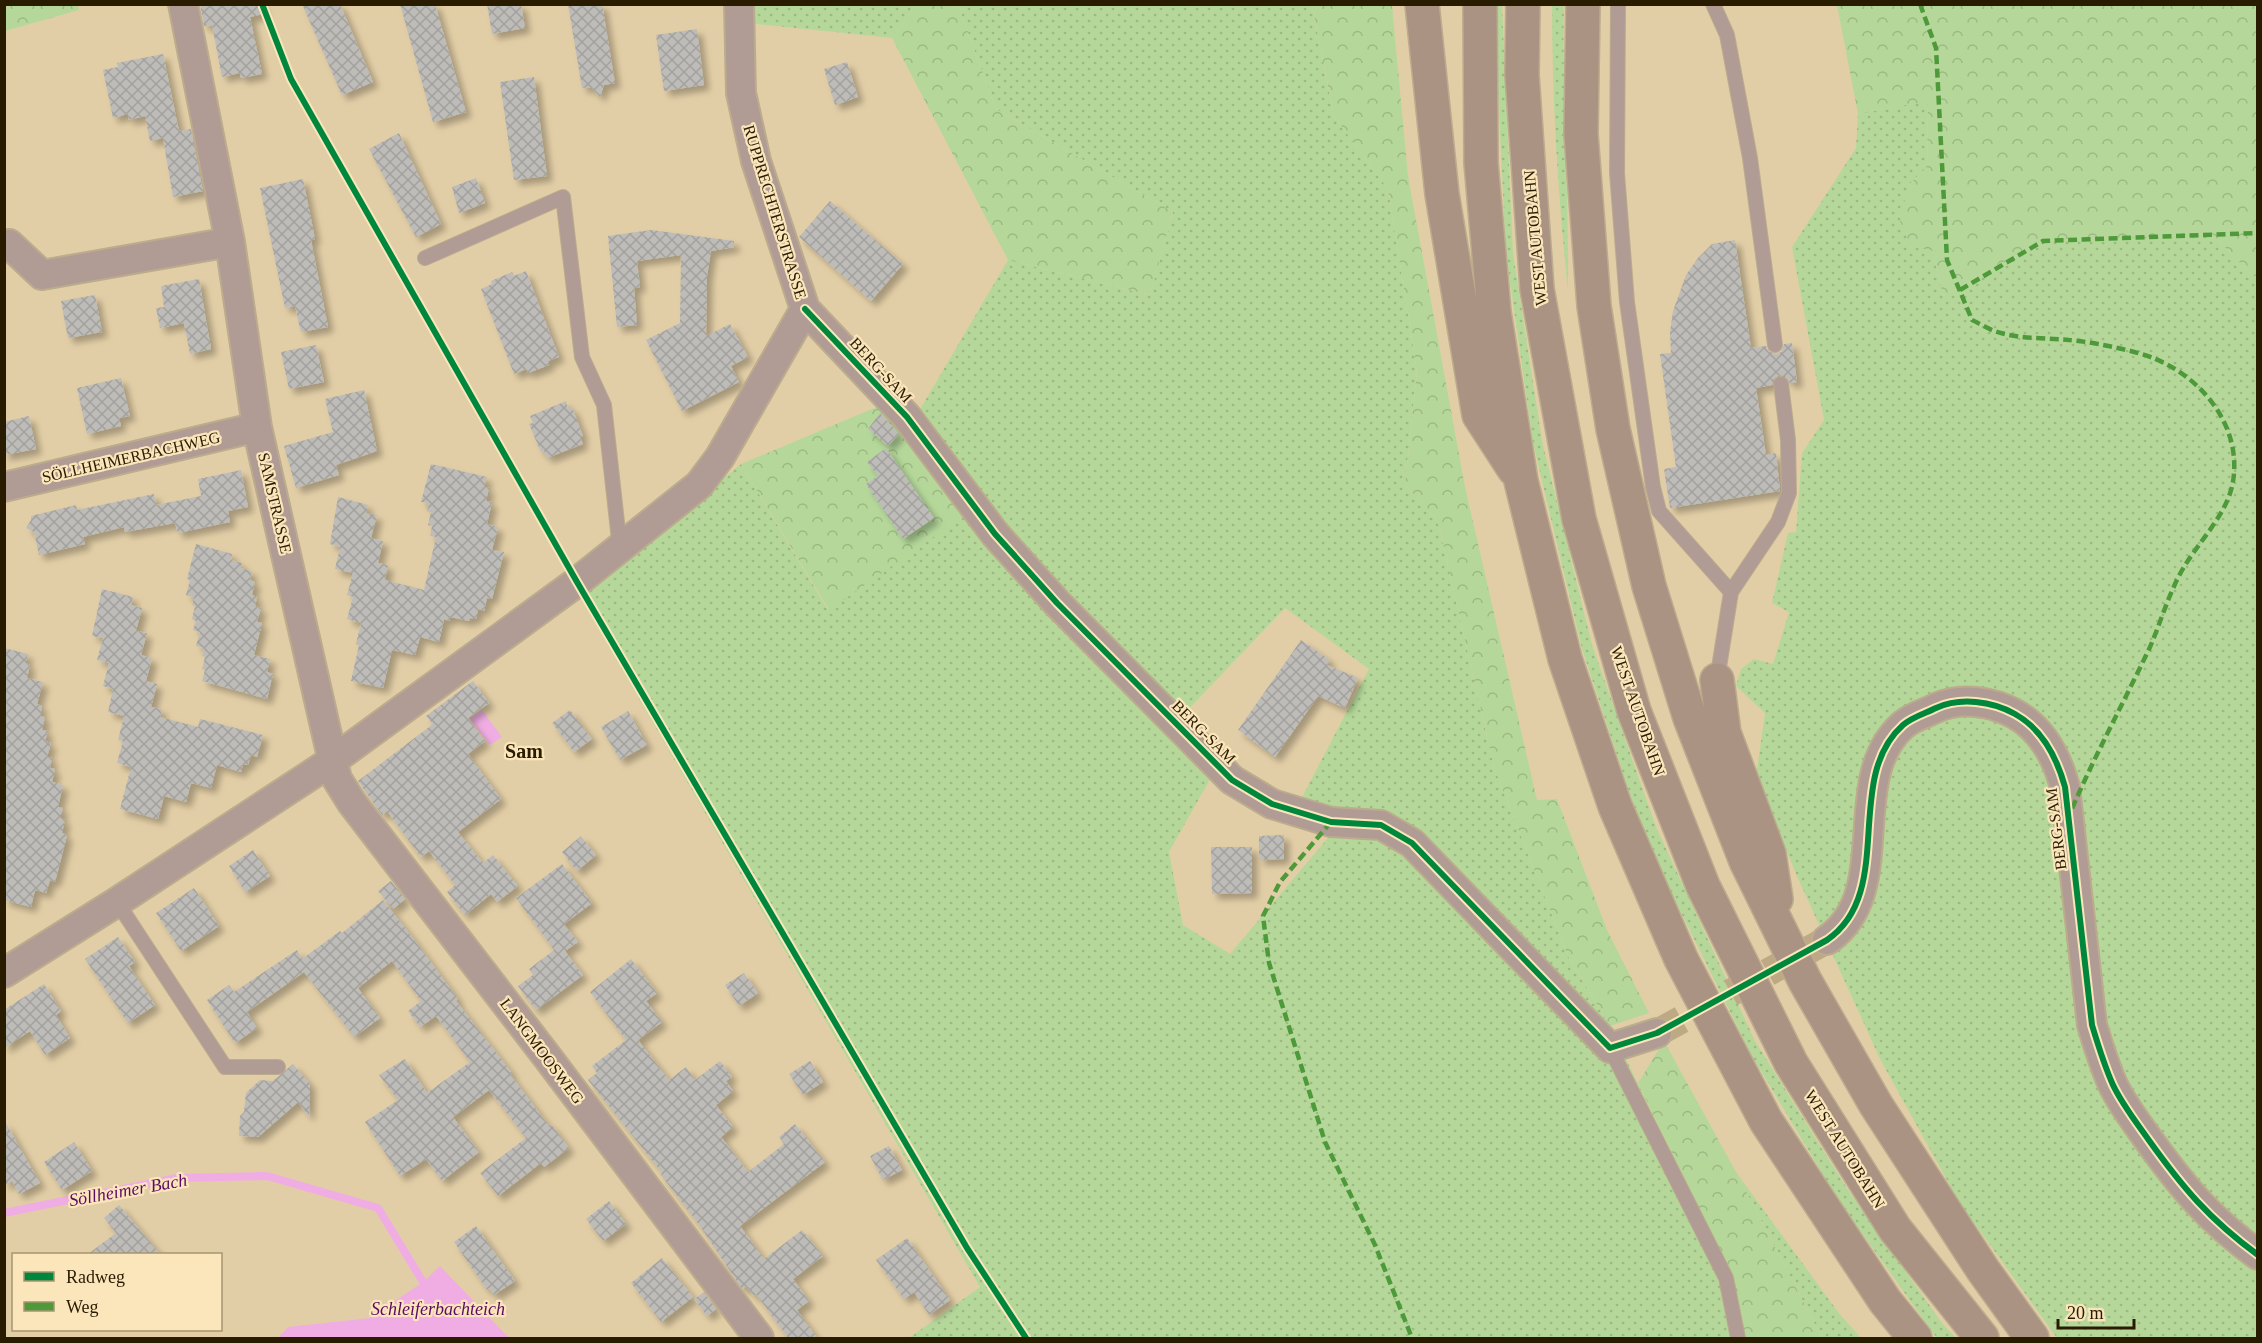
<svg xmlns="http://www.w3.org/2000/svg" width="2262" height="1343" viewBox="0 0 2262 1343" font-family="Georgia,serif">
	<defs>
		<pattern id="grass-dots" width="8" height="8" patternUnits="userSpaceOnUse" patternTransform="scale(1.5)"><rect width="8" height="8" fill="#b5d89a"/><path d="M2 2h.1M6 6h.1" fill="none" stroke="#9cb983" stroke-width="1.8" stroke-linecap="round"/></pattern>
		<pattern id="forest-crowns" width="20" height="18" patternUnits="userSpaceOnUse" patternTransform="scale(1.5)"><rect width="20" height="18" fill="#b5d89a"/><path d="M2 6a3 3 0 1 1 6 0M12 15a3 3 0 1 1 6 0" fill="none" stroke="#9cb983"/></pattern>
		<pattern id="building-cross-hatch" width="8" height="8" patternUnits="userSpaceOnUse" patternTransform="scale(1.5)"><rect width="8" height="8" fill="#bdbcb9"/><path d="M0 0l8 8M0 8l8-8" fill="none" stroke="#a2a19d"/></pattern>
		<filter id="shadow"><feDropShadow dx="5.5" dy="5.5" stdDeviation="3" flood-color="#0004"/></filter>
	</defs>
	<rect width="100%" height="100%" fill="#e2cea6"/>
	<!-- grass -->
	<path fill="url(#grass-dots)" fill-rule="evenodd" d="M748,5h168l-24,33 -145,-15z
		M958,5h354l22,111 54,73 29,182 -12,113 33,38 56,245 74,189 42,70 123,253 13,59h-837l71,-51 -400,-690 161,-133 87,146 91,-199 89,-151 142,35 23,-83 -177,-103zM1285,608l84,61 -70,134 33,30 -102,121 -47,-29 -14,-73 44,-78 -32,-57z
		M1496,5h6l11,248 29,188 50,204 64,182 99,214 91,146 96,136 14,15h-19l-4,-5 -96,-135 -85,-142 -107,-216 -63,-191 -49,-206 -27,-189 -11,-219z
		M1552,5h12c-2,95 5,190 4,286 -10,-95 -16,-191 -16,-286z
		M1928,100l-1,66 -19,20 25,65 10,45 100,-55 169,-7 41,42 4,1v1061h-200l-98,-136 -79,-143 -84,-185 -40,-98 9,-63 -29,-27 5,-17 13,-10 19,5 16,-52 -17,-9 16,-70 8,-1 6,-79 22,-33 -32,-173 64,-99 2,-34z
		M1736,1172l102,140 23,26h-39z"/>
	<!-- forest -->
	<path fill="url(#forest-crowns)" d="M5,4l73,1 1,5 -74,21z
		M916,5h42l38,104 177,103 -23,83 -142,-35 -116,-222z
		M1312,5h80l16,171 57,311 72,313 20,-1 50,131 42,83 -39,13 -42,-70 -74,-189 -56,-245 -33,-38 12,-113 -29,-182 -54,-73z
		M1837,5h420v272l-4,-1 -41,-42 -169,7 -100,55 -10,-45 -22,-5 -11,-25 8,-35 19,-20 1,-65 -70,13z
		M879,406l106,95 -156,109 -88,-146z
		M1664,1041l72,131 86,166h-76l-13,-59 -95,-196z"/>
	<!-- water -->
	<path fill="#f0ade3" d="M482,710l20,27 -12,8 -20,-26z
		M440,1266l69,72h-231l10,-11 82,-9 53,-36z"/>
	<g fill="none" stroke-linecap="round" stroke-linejoin="round">
		<!-- stream -->
		<path stroke="#f0ade3" stroke-width="8" d="M4,1213l173,-35 90,-2 111,32 45,74"/>
	</g>
	<!-- building -->
	<path fill="url(#building-cross-hatch)" filter="url(#shadow)" d="M200,4h62l1,10 -13,3 12,57 -21,4 -1,-5 -18,4 -10,-52 -8,1z
		M302,4h38l33,78 -31,13z
		M400,4h35l31,108 -33,10z
		M487,4h34l4,24 -33,6z
		M568,4h34l13,79 -11,2 -4,12 -9,-10 -9,1z
		M697,29l7,56 -40,6 -8,-56z
		M163,54l16,77 12,-2 12,62 -30,6 -10,-59 -13,3 -5,-25 -16,4 -1,-6 -15,4 -10,-48 15,-3 -1,-4z
		M847,62l11,35 -23,8 -11,-36z
		M534,77l13,99 -33,4 -14,-98z
		M399,133l42,91 -25,13 -47,-88z
		M476,178l9,25 -26,10 -7,-26z
		M303,179l12,60 -4,1 17,87 -27,5 -6,-26 -10,2 -25,-120z
		M830,201l73,63 -32,37 -72,-64z
		M651,230l83,11v6l-23,4 -4,25 -1,60 24,-12 18,33 -17,9 8,16 -57,29 -36,-71 34,-17 1,-68 -44,6 3,26 -6,1 3,37 -20,2 -9,-91z
		M1735,240l16,108 15,-2 2,5 8,3 5,-2 3,-8 8,-1 5,39 -7,1 -5,-7 -6,-1 -6,5 -1,5 -16,3 10,67 10,-2 4,38 -110,17 -6,-39 12,-2 -16,-113 11,-1 -1,-21 3,-21 13,-36 12,-17 14,-14z
		M526,271l33,86 -11,4 1,4 -21,8 -2,-4 -12,5 -33,-85 11,-5 -1,-3 21,-9 2,4z
		M199,279l12,70 -21,5 -6,-31 -24,5 -4,-20 8,-1 -3,-21z
		M95,295l7,37 -34,6 -7,-37z
		M316,345l8,37 -35,7 -8,-37z
		M121,378l9,38 -11,2 2,8 -34,8 -10,-46z
		M364,390l13,61 -41,14 3,10 -43,13 -12,-42 49,-14 -8,-33z
		M566,401l2,8 4,-2 11,29 -3,1 3,7 -36,14 -3,-7 -3,1 -12,-28 4,-1 -3,-7z
		M880,413l19,21 -11,12 -20,-17z
		M29,416l7,33 -32,6v-33z
		M886,448l48,70 -31,21 -37,-55 12,-8 -11,-14z
		M431,464l56,13 -3,10 5,1 -3,13 6,1 -5,22 11,3 -6,23 12,2 -12,47 -5,-1 -3,13 -6,-2 -2,10 -6,-1 -1,3 -19,-4 -1,4 -5,-2 -5,23 -19,-5 -5,18 -23,-5 -9,38 -32,-7 8,-36 -3,-1 5,-21 -14,-4 6,-22 -6,-2 6,-22 -18,-4 5,-22 -10,-3 8,-47 30,8 -2,8 11,2 -6,23 12,3 -5,22 10,2 -3,15 39,10 12,-53 -6,-1 2,-10 -4,-1 3,-13 -4,-1 2,-8 -8,-1z
		M241,470l7,37 -20,4 2,11 -52,11 -3,-10 -50,9 -1,-5 -41,10 2,7 -46,11 -5,-23 -8,-4 5,-8v-4l45,-11 1,5 77,-16 2,11 45,-9 -3,-17z
		M196,544l36,10 -1,6 11,3 -2,5 12,3 -2,9 5,2 -3,13 5,2 -2,9 6,2 -4,14 5,1 -8,32 16,4 -3,13 6,2 -6,25 -65,-18 3,-11 -3,-1 3,-12 -3,-1 2,-8 -8,-2 4,-14 -7,-2 3,-9 -4,-2 3,-13 -3,-1 2,-8 -8,-2 4,-15 -3,-1z
		M102,589l31,8 -2,8 11,3 -6,23 11,2 -6,22 11,3 -6,23 11,3 -6,23 11,2 -2,8 38,10 2,-8 63,16 -6,22 -6,-2 -3,10 -5,-1 -2,8 -24,-7 -6,23 -20,-5 -5,19 -22,-6 -6,23 -38,-10 11,-42 -14,-4 6,-22 -5,-1 6,-24 -16,-4 5,-23 -10,-3 6,-23 -12,-3 6,-22 -11,-2z
		M1301,640l29,20 -3,5 31,13 -13,30 -27,-12 -43,61 -37,-27z
		M4,648l24,6 -3,9 5,2 -3,13 16,4 -6,22 5,2 -2,10 5,1 -3,13 6,1 -3,10 6,2 -4,14 5,1 -2,10 5,1 -3,13 11,3 -5,22 5,1 -3,10 5,2 -3,13 5,2 -6,24 -6,23 -5,-2 -4,13 -11,-3 -4,17 -27,-7z
		M473,681l16,22 -21,15 17,23 -17,13 33,45 -43,33 25,31 10,-8 25,31 -21,16 -6,-8 -26,21 -18,-23 8,-7 -26,-34 -8,6 -34,-46 -5,4 -24,-34 75,-57 -7,-8z
		M570,710l22,29 -18,13 -22,-29z
		M628,711l19,34 -27,15 -19,-33z
		M1284,835v24l-25,1v-24z
		M581,836l15,19 -19,16 -15,-19z
		M1211,847h41v46l-40,1z
		M253,850l17,26 -25,16 -16,-26z
		M562,864l30,39 -28,21 14,18 -13,9 18,24 -47,35 -18,-24 15,-11 -4,-6 25,-19 -38,-52z
		M391,881l14,18 -12,10 -15,-18z
		M194,888l25,38 -38,25 -25,-38z
		M383,900l33,42 42,57 -2,2 56,72 -2,1 39,52 2,-2 18,24 -25,19 -3,-4 -43,33 -18,-23 46,-35 -37,-48 -36,27 26,35 -37,29 -16,-22 -26,17 -35,-54 33,-22 -19,-25 26,-16 22,34 43,-31 -34,-46 -16,11 -12,-16 13,-10 -29,-40 -34,27 22,30 -26,19 -50,-65 -57,40 10,16 -22,15 -28,-43 22,-15 5,7 63,-42 5,9 38,-28 2,2z
		M118,937l17,25 -6,4 26,39 -27,18 -43,-64z
		M631,959l26,34 -11,8 16,21 -24,18 31,40 17,-13 9,13 25,-19 12,16 -6,4 7,10 -17,14 17,22 -12,10 27,35 36,-28 -5,-7 16,-13 30,38 -85,64 24,33 38,-29 21,26 -30,23 16,22 -12,9 20,28h-29l-32,-44 -2,2 -8,-10 -4,3 -42,-63 -39,-51 1,-2 -74,-93 9,-7 -5,-7 34,-26 -36,-48z
		M744,973l14,20 -19,13 -14,-21z
		M44,984l17,27 -5,4 14,23 -25,17 -15,-24 -26,17v-38z
		M810,1061l13,21 -20,13 -14,-21z
		M293,1064l17,20 -1,33 -11,-15 -40,35 -19,-1 1,-20 4,-4 2,-19 14,-13 13,1z
		M4,1120l36,63 -21,11 -7,-13 -8,4z
		M74,1142l18,29 -30,19 -18,-28z
		M889,1146l13,24 -19,10 -13,-24z
		M609,1201l17,23 -23,17 -17,-22z
		M119,1205l41,49h-72l28,-21 -12,-15z
		M476,1226l39,55 -21,14 -5,-7 -2,2 -33,-48z
		M907,1238l43,62 -21,15 -15,-23 -10,7 -28,-39z
		M662,1258l31,39 -32,25 -30,-39z
		M704,1292l12,17 -9,7 -13,-17z"/>
	<g fill="none" stroke-linecap="round" stroke-linejoin="round">
		<!-- minor-tunnel -->
		<path stroke="#bdaa85" stroke-width="28" stroke-dasharray="28 14" stroke-linecap="butt" d="M1657,1033l170,-93"/>
		<defs>
			<path id="service" d="M1618,4l-1,169 10,129 26,185 6,24 72,81 -14,88
				M1713,4l14,31 23,123 25,187
				M425,258l138,-61 19,160 22,48 16,144
				M1731,592l47,-70 11,-29 -1,-53 -7,-56
				M117,902l108,165h53
				M1610,1048l116,230 12,60"/>
			<path id="minor" d="M183,4l47,238 27,185 80,352 15,24 196,255 211,280
				M4,245l5,-1 33,31 188,-33
				M805,309l102,108 88,117 62,69 175,177 40,24 59,18 50,3 31,18 198,205 47,-15
				M4,487l253,-60
				M1827,940c70,-48 15,-161 76,-215 9,-8 23,-12 33,-17 24,-11 56,-7 79,6 27,15 42,44 50,73l27,238c6,20 12,40 21,60 9,19 23,37 35,54 35,49 61,80 110,116
				M4,973l113,-71 215,-141 245,-179 122,-97 21,-28 85,-148 -49,-148 -15,-68 -2,-89"/>
			<path id="motorway" d="M1422,4l20,190 37,221 35,54
				M1480,4l1,159 13,149 27,169 44,178 50,147 66,153 85,162 119,180 30,37
				M1523,4l-1,71 15,214 42,230 55,192 69,175 88,177 104,166 87,109
				M1583,4l-2,130 13,172 19,123 36,157 41,132 56,143 59,120 71,124 107,165 49,68
				M1717,680l7,53 45,121 7,45"/>
		</defs>
		<!-- service casing -->
		<use href="#service" stroke="#bcac8d" stroke-width="16"/>
		<!-- minor casing -->
		<use href="#minor" stroke="#bcac8d" stroke-width="32"/>
		<!-- motorway casing -->
		<use href="#motorway" stroke="#bcac8d" stroke-width="36"/>
		<!-- service -->
		<use href="#service" stroke="#b09c94" stroke-width="14"/>
		<!-- minor -->
		<use href="#minor" stroke="#b09c94" stroke-width="28"/>
		<!-- motorway -->
		<use href="#motorway" stroke="#ab9384" stroke-width="33"/>
		<!-- quiet -->
		<path stroke="#4e9939" stroke-width="4.5" stroke-dasharray="9 4.5" stroke-linecap="butt" d="M1920,4l16,44 11,212 25,60c9,4 19,11 29,13 22,6 46,5 68,7 19,1 68,11 84,18 46,18 85,63 81,115 -2,40 -38,69 -55,103 -12,23 -19,48 -29,71 -26,55 -55,108 -79,164
			M1960,290l83,-49 215,-8
			M1331,822l-51,60 -17,34 6,47 56,179 50,103 37,93"/>
		<defs>
			<path id="cycleway" d="M262,4l29,75 286,503 390,666 59,90
				M805,309l102,108 88,117 62,69 175,177 40,24 59,18 50,3 31,18 198,205 47,-15 170,-93c70,-48 15,-161 76,-215 9,-8 23,-12 33,-17 24,-11 56,-7 79,6 27,15 42,44 50,73l27,238c6,20 12,40 21,60 9,19 23,37 35,54 35,49 61,80 110,116"/>
		</defs>
		<!-- cycleway casing -->
		<use href="#cycleway" stroke="#fbe6bb" stroke-width="10"/>
		<!-- cycleway -->
		<use href="#cycleway" stroke="#00873e" stroke-width="6"/>
	</g>
	<g text-anchor="middle" dominant-baseline="central" stroke-width="4.5" stroke-linejoin="round" paint-order="stroke">
		<!-- street labels -->
		<g font-size="16" fill="#281b00" stroke="#fbe6bb">
			<text transform="translate(775 212) rotate(73)">RUPPRECHTERSTRASSE</text>
			<text transform="translate(1535 238) rotate(-95)">WEST AUTOBAHN</text>
			<text transform="translate(881 370) rotate(47)">BERG-SAM</text>
			<text transform="translate(131 457) rotate(-13)">SÖLLHEIMERBACHWEG</text>
			<text transform="translate(275 503) rotate(77)">SAMSTRASSE</text>
			<text transform="translate(1638 711) rotate(71)">WEST AUTOBAHN</text>
			<text transform="translate(1204 732) rotate(45)">BERG-SAM</text>
			<text transform="translate(2056 829) rotate(-97)">BERG-SAM</text>
			<text transform="translate(542 1051) rotate(53)">LANGMOOSWEG</text>
			<text transform="translate(1845 1149) rotate(58)">WEST AUTOBAHN</text>
		</g>
		<!-- water labels -->
		<g font-size="18" font-style="italic" fill="#5c0b63" stroke="#fbe6bb">
			<text transform="translate(128 1190) rotate(-10)">Söllheimer Bach</text>
			<text x="438" y="1309">Schleiferbachteich</text>
		</g>
		<!-- quarter labels -->
		<g font-size="20" font-weight="bold" fill="#281b00" stroke="#fbe6bb">
			<text x="524" y="751">Sam</text>
		</g>
	</g>
	<!-- border -->
	<rect width="2262" height="1343" fill="none" stroke="#281b00" stroke-width="12"/>
	<!-- legend -->
	<rect x="12" y="1253" width="210" height="78" fill="#fbe6bb" stroke="#a79570" stroke-width="1.5"/>
	<rect x="24" y="1272" width="30" height="9" fill="#00873e" stroke="#a79570" stroke-width="1.5"/>
	<text x="66" y="1283" font-size="18" fill="#281b00">Radweg</text>
	<rect x="24" y="1302" width="30" height="9" fill="#4e9939" stroke="#a79570" stroke-width="1.5"/>
	<text x="66" y="1313" font-size="18" fill="#281b00">Weg</text>
	<!-- scale -->
	<path d="M2058 1319v9h76v-9" fill="none" stroke="#281b00" stroke-width="3"/>
	<text x="2067" y="1319" font-size="18" fill="#281b00" stroke="#fbe6bb" stroke-width="4.5" paint-order="stroke">20 m</text>
</svg>
